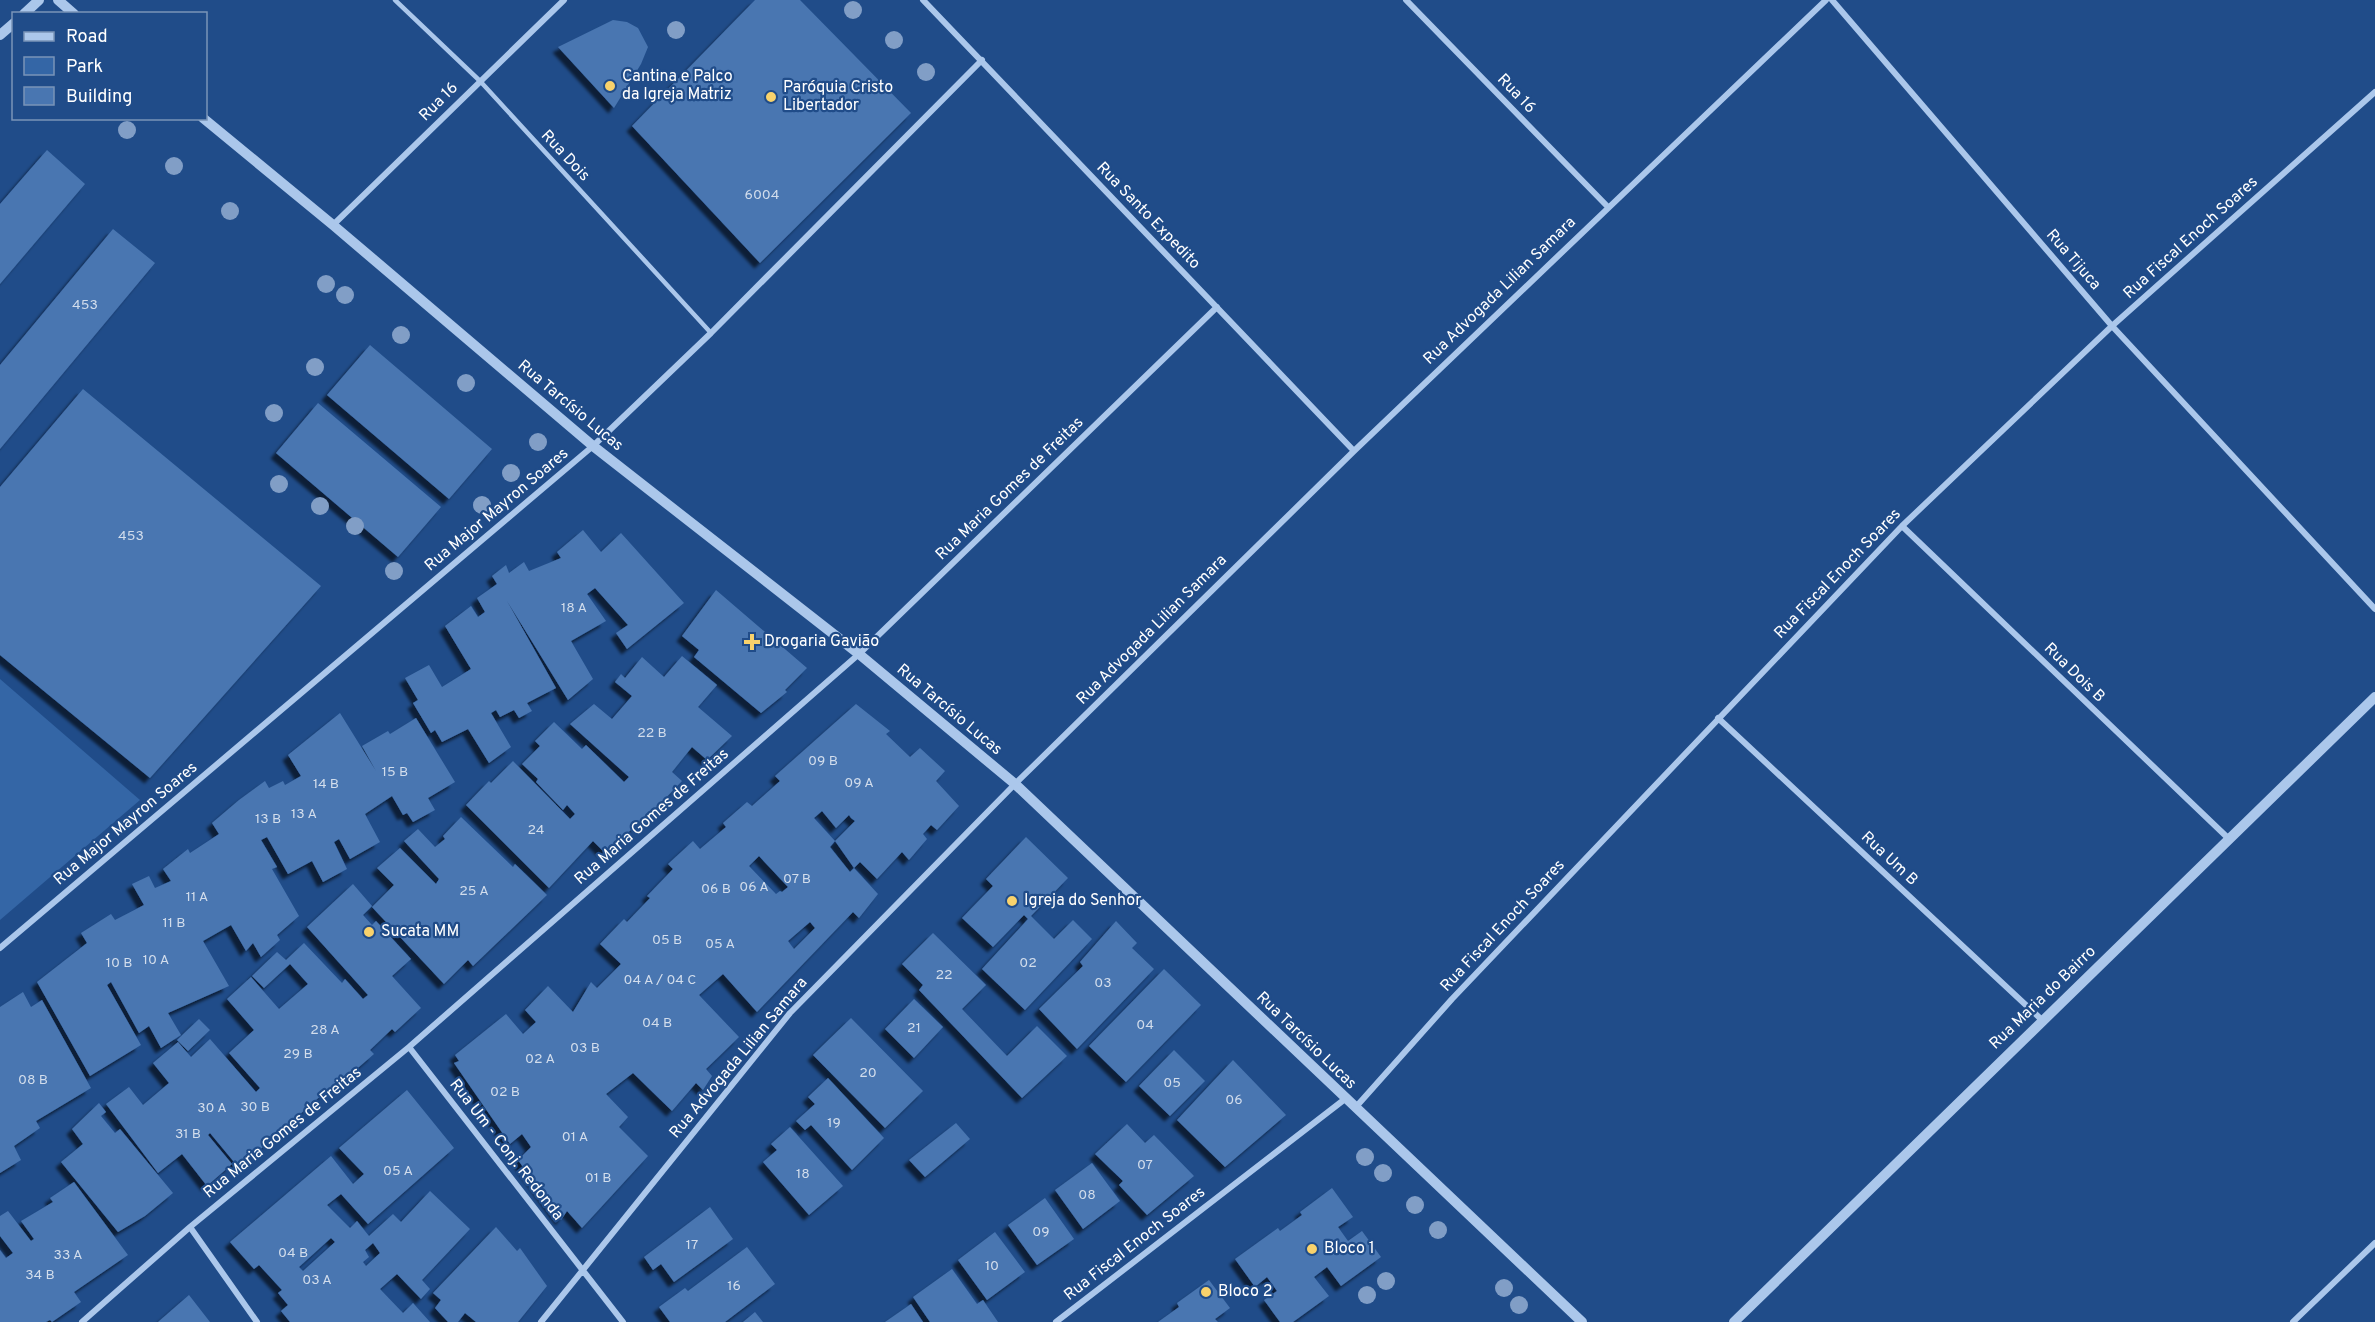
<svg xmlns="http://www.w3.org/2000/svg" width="2375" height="1322" viewBox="0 0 2375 1322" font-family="Overpass,sans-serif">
	<defs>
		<filter id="shadow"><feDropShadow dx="-5.5" dy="5.5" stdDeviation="1.5" flood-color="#0009"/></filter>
	</defs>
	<rect width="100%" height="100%" fill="#204c89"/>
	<!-- green -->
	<path fill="#3466a6" d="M0,679l140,121 -140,120z"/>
	<!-- building -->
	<path fill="#4976b1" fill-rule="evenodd" filter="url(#shadow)" d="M755,0h45l111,113 -151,150 -128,-137z
		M613,20l14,2 11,6 10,19 -7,17 -27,44 -56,-61z
		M47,150l38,34 -85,100v-80z
		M113,229l42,34 -155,186v-84z
		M370,345l122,104 -43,50 -122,-104z
		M83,389l238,197 -171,192 -150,-123v-168z
		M318,403l123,104 -43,50 -122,-104z
		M583,530l18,22 20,-19 63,70 -57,46 -11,-16 12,-8 -33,-37 -8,6 19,27 -35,20 22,38 -25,21 -61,-99 49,87 -29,15 5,8 -13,7 -5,-8 -14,7 -4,-7 -5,3 20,34 -22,16 -21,-34 -26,13 -7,-12 -4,3 -18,-30 5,-3 -13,-22 24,-13 13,22 29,-18 -26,-43 26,-20 7,11 7,-5 -8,-14 20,-14 -5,-8 14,-11 3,8 15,-11 5,9 32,-13 -4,-6z
		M716,590l91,78 -22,22 2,2 -26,21 -67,-56 5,-7 -17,-14z
		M682,656l35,29 -19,22 34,29 -25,24 -15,-13 -20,25 10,9 -23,24 -54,48 -12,-12 -44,47 -83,-83 23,-24 2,2 22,-22 57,58 5,-5 -8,-9 -4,5 -27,-28 2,-3 -16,-15 18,-18 -5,-5 19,-19 28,27 4,-4 38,37 5,-5 -59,-53 24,-20 18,15 20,-23 -17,-14 6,-8 4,4 17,-21 22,20z
		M856,704l34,27 -4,3 24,23 10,-9 25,23 -9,10 23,25 -22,24 -6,-5 -8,9 4,5 -18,21 -7,-8 -25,27 -17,-17 -6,6 -19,-27 20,-20 -4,-3 -2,-3 -13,13 -14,-17 -8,7 21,23 -5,6 20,25 4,-4 24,26 -19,24 -6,-6 -96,100 -34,-38 -24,21 40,42 -33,32 6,7 -9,14 -7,-7 -24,28 -39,-38 -27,21 22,23 -9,10 29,29 -66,72 -15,-17 -6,9 -43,-60 13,-13 -9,-13 -12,10 -56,-81 5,-2 -4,-6 51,-41 17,20 13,-12 -11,-12 23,-24 25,26 18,-30 6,6 24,-24 -21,-20 24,-25 3,3 23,-24 -3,-2 26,-27 -5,-5 25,-23 7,8 26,-22 -3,-4 24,-21 5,4 28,-25 -5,-5zM759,856l29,31 -6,5 -2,-1 -4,3 -27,-28zM810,922l5,6 -21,21 -6,-8z
		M340,713l36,58 -14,-25 26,-15 2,3 26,-16 39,64 -27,16 7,12 -22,12 -6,-9 -4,2 -11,-19 -27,18 15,28 -30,17 -11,-20 -5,3 13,27 -24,13 -11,-21 -24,13 -21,-37 -6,3 16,27 -5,2 27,47 -22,19 3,5 -19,17 -8,-14 -7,8 -15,-26 -28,16 26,45 -61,27 13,22 -20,13 -12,-22 -10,7 -28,-51 -4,3 34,60 -51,31 -53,-94 50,-39 -6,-10 30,-19 4,6 29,-15 -12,-21 17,-8 6,12 16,-7 -8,-12 25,-20 2,4 29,-19 -7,-11 27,-23 26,-19 4,7 14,-7 2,4 16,-9 -13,-21z
		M461,817l52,50 2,-3 32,31 -74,71 -5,-6 -24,24 -72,-77 22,-22 -17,-17 23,-20 36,36 3,-5 -35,-38 14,-12 17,18 10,-8 -2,-3z
		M1026,837l42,41 -37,38 23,23 19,-19 19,19 -67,71 -43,-41 46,-50 -4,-4 -31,32 -31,-29 31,-32 -7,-7z
		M353,884l19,22 -9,9 9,10 4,-4 35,38 -19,17 29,32 -26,24 -3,-3 -22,21 4,4 -30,26 -2,-3 -103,91 -29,-35 -2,2 24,29 -25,22 -25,-32 -24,19 -52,-69 23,-17 14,18 26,-22 -16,-20 25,-21 13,15 19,-18 46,53 4,-4 -31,-35 25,-23 -27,-31 24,-22 28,32 29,-25 -18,-20 -26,24 -12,-12 25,-24 9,8 18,-17 38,40 3,-4 18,20 5,-4 -61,-68z
		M1116,921l21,22 -5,5 22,21 -77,80 -38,-40 44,-43 -3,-4z
		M933,933l53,52 -24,24 45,47 30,-30 30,30 -45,42 -103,-108 4,-5 -21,-21z
		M1164,969l37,36 -75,77 -37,-36z
		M23,992l8,15 11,-7 49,88 -55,33 4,7 -26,18 7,14 -21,13v-166z
		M914,999l29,28 -29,31 -29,-29z
		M851,1018l72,73 -38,37 -72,-73z
		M199,1019l11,11 -22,21 -11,-11z
		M1174,1050l31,31 -35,35 -31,-30z
		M1233,1060l53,55 -61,52 -48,-47z
		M828,1078l56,60 -32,32 -41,-45 -6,5 -9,-9 19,-17 -7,-7z
		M407,1090l47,58 -86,76 -27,-30 -14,11 23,23 7,-7 12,15 24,-22 8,8 29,-31 40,38 -48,51 8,9 -9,10 -24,-25 -17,15 23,24 10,-10 17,19h-140l-9,-11 7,-6 -10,-12 4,-3 -23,-25 -5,4 -24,-27 101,-86 22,28 11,-10 -25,-26zM331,1238l4,4 -32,29 -4,-4zM373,1243l7,10 -14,13 -3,-4 6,-5 -4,-7z
		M99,1103l7,9 -5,4 14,17 5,-4 53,64 -28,23 -27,16 -57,-70 22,-18 -11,-15z
		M956,1123l14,16 -45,38 -16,-17z
		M1127,1124l18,19 9,-8 40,41 -47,39 -28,-30 4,-4 -28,-27z
		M790,1127l53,59 -34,29 -46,-53 14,-12 -6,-6z
		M1092,1163l28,38 -37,28 -28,-39z
		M74,1182l54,73 -54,37 7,10 -29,20 -2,-2 -4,2h-46v-72l6,8 7,-5 -13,-17v-20l8,-5 23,30 3,-2 -13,-18 32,-19 -3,-4z
		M1332,1188l21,29 -15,10 10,14 14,-10 19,26 -40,29 -14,-19 -13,10 15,19 -36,26h-13l-16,-22 13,-9 -10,-14 -12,10 -20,-28 43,-31 2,3 22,-16 -2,-3z
		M1045,1198l29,41 -37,26 -29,-40z
		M710,1207l23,32 -59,43 -13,-18 -8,6 -9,-13z
		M496,1227l21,24 3,-3 27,38 -29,36h-42l-11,-9 -7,9h-10l-13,-14 6,-8 -8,-7z
		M995,1232l30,40 -38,28 -29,-40z
		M747,1247l28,37 -50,38h-55l-11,-15 26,-19 3,3z
		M952,1269l25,35 6,-4 15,22h-68l-17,-25z
		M1209,1280l21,28 -15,11 3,3h-60l21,-15 -2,-4z
		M189,1295l21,27h-52z
		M911,1304l12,18h-38z
		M755,1312l8,10h-20z"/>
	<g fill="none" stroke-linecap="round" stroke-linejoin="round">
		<!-- service -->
		<path stroke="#abc7eb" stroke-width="4.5" d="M395,0l85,81 231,252"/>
		<!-- minor -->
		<path stroke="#abc7eb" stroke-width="6" d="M923,0l431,451
			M1406,0l202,207
			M1832,0l280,326 263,283
			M333,225l231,-225
			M1902,526l326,312
			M1718,718l324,302
			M0,948l593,-502 118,-113 271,-273
			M409,1047l214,275
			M1355,1108l97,-109 450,-473 210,-200 263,-234
			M190,1227l67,95
			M82,1322l108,-95 219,-180 450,-393 358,-347
			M541,1322l249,-309 225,-229 339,-333 472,-451
			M1056,1322l289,-223
			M2293,1322l82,-79"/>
		<!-- tertiary -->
		<path stroke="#abc7eb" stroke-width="10" d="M58,0l16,14
			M24,14l15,-14
			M0,35l14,-12
			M203,118l130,107 260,221 266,208 156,130 567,538
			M1734,1322l641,-625"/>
	</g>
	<!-- trees -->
	<g fill="#819ec6">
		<circle cx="853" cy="10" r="9"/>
		<circle cx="676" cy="30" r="9"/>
		<circle cx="894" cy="40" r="9"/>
		<circle cx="926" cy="72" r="9"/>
		<circle cx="127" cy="130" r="9"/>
		<circle cx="174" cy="166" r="9"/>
		<circle cx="230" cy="211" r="9"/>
		<circle cx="326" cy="284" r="9"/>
		<circle cx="345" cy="295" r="9"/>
		<circle cx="401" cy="335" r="9"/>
		<circle cx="315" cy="367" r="9"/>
		<circle cx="466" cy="383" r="9"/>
		<circle cx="274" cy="413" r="9"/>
		<circle cx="538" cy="442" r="9"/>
		<circle cx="511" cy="473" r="9"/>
		<circle cx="279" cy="484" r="9"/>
		<circle cx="482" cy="505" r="9"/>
		<circle cx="320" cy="506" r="9"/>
		<circle cx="355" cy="526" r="9"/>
		<circle cx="394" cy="571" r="9"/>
		<circle cx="1365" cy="1157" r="9"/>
		<circle cx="1383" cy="1173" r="9"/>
		<circle cx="1415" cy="1205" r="9"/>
		<circle cx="1438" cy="1230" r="9"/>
		<circle cx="1386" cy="1281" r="9"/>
		<circle cx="1504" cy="1288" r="9"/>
		<circle cx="1367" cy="1295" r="9"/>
		<circle cx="1519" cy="1305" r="9"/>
	</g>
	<!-- markers -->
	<g fill="#f8d26c" stroke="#204c89" stroke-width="2">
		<circle cx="610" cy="86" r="6"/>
		<circle cx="771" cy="97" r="6"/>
		<path d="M749 633h6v6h6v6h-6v6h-6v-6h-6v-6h6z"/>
		<circle cx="1012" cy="901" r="6"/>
		<circle cx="369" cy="932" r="6"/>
		<circle cx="1312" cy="1249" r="6"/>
		<circle cx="1206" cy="1292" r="6"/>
	</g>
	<g text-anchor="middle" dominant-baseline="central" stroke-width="4.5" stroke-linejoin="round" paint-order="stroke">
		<!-- number labels -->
		<g font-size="14" fill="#d2ddec">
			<text x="762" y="195">6004</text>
			<text x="85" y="305">453</text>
			<text x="131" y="536">453</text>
			<text x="574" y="608">18 A</text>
			<text x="652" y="733">22 B</text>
			<text x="823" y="761">09 B</text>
			<text x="395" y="772">15 B</text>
			<text x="859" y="783">09 A</text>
			<text x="326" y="784">14 B</text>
			<text x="304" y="814">13 A</text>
			<text x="268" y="819">13 B</text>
			<text x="536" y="830">24</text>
			<text x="797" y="879">07 B</text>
			<text x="754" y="887">06 A</text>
			<text x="716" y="889">06 B</text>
			<text x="474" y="891">25 A</text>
			<text x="197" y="897">11 A</text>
			<text x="174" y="923">11 B</text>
			<text x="667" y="940">05 B</text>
			<text x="720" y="944">05 A</text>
			<text x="156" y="960">10 A</text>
			<text x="119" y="963">10 B</text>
			<text x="1028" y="963">02</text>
			<text x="944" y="975">22</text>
			<text x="660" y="980">04 A / 04 C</text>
			<text x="1103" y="983">03</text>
			<text x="657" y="1023">04 B</text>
			<text x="1145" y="1025">04</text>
			<text x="914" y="1028">21</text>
			<text x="325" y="1030">28 A</text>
			<text x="585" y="1048">03 B</text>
			<text x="298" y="1054">29 B</text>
			<text x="540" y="1059">02 A</text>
			<text x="868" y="1073">20</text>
			<text x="33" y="1080">08 B</text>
			<text x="1172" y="1083">05</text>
			<text x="505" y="1092">02 B</text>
			<text x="1234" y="1100">06</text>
			<text x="255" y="1107">30 B</text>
			<text x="212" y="1108">30 A</text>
			<text x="834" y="1123">19</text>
			<text x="188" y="1134">31 B</text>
			<text x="575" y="1137">01 A</text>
			<text x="1145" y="1165">07</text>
			<text x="398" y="1171">05 A</text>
			<text x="803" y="1174">18</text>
			<text x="598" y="1178">01 B</text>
			<text x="1087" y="1195">08</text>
			<text x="1041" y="1232">09</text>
			<text x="692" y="1245">17</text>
			<text x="293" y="1253">04 B</text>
			<text x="68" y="1255">33 A</text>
			<text x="992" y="1266">10</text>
			<text x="40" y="1275">34 B</text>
			<text x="317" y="1280">03 A</text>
			<text x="734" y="1286">16</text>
		</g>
		<!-- poi labels -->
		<g font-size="16" fill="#fff" stroke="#204c89" text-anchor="start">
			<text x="622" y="77">Cantina e Palco<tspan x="622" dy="18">da Igreja Matriz</tspan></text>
			<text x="783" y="88">Paróquia Cristo<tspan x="783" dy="18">Libertador</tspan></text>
			<text x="764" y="642">Drogaria Gavião</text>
			<text x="1024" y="901">Igreja do Senhor</text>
			<text x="381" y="932">Sucata MM</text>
			<text x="1324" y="1249">Bloco 1</text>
			<text x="1218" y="1292">Bloco 2</text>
		</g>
		<!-- street labels -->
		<g font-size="16" fill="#fff" stroke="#204c89">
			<text transform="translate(1516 94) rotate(46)">Rua 16</text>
			<text transform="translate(439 102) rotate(-45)">Rua 16</text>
			<text transform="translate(565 156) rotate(47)">Rua Dois</text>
			<text transform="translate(1148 216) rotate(46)">Rua Santo Expedito</text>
			<text transform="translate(2191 238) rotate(-42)">Rua Fiscal Enoch Soares</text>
			<text transform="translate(2073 260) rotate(49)">Rua Tijuca</text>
			<text transform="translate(1500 291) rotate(-44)">Rua Advogada Lilian Samara</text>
			<text transform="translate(570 406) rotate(40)">Rua Tarcísio Lucas</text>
			<text transform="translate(1010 489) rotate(-44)">Rua Maria Gomes de Freitas</text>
			<text transform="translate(497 510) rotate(-40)">Rua Major Mayron Soares</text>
			<text transform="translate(1838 574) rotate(-46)">Rua Fiscal Enoch Soares</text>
			<text transform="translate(1152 630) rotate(-45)">Rua Advogada Lilian Samara</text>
			<text transform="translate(2074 673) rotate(44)">Rua Dois B</text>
			<text transform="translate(949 710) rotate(40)">Rua Tarcísio Lucas</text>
			<text transform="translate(652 817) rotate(-41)">Rua Maria Gomes de Freitas</text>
			<text transform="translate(126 824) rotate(-40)">Rua Major Mayron Soares</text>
			<text transform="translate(1889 859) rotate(43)">Rua Um B</text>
			<text transform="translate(1503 926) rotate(-47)">Rua Fiscal Enoch Soares</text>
			<text transform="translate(2043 998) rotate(-44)">Rua Maria do Bairro</text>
			<text transform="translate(1306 1041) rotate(44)">Rua Tarcísio Lucas</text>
			<text transform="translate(739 1058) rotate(-50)">Rua Advogada Lilian Samara</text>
			<text transform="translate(283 1133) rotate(-39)">Rua Maria Gomes de Freitas</text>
			<text transform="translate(506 1150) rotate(52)">Rua Um - Conj. Redonda</text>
			<text transform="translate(1135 1244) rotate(-38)">Rua Fiscal Enoch Soares</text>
		</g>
	</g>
	<!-- legend -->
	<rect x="12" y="12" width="195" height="108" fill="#204c89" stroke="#7994b8" stroke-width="1.5"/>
	<rect x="24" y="32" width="30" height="9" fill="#abc7eb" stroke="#7994b8" stroke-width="1.5"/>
	<text x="66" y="42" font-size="18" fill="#ffffff">Road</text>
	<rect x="24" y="57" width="30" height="18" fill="#3466a6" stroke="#7994b8" stroke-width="1.5"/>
	<text x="66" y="72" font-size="18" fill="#ffffff">Park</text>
	<rect x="24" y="87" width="30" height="18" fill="#4976b1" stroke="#7994b8" stroke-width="1.5"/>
	<text x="66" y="102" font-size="18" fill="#ffffff">Building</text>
</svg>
